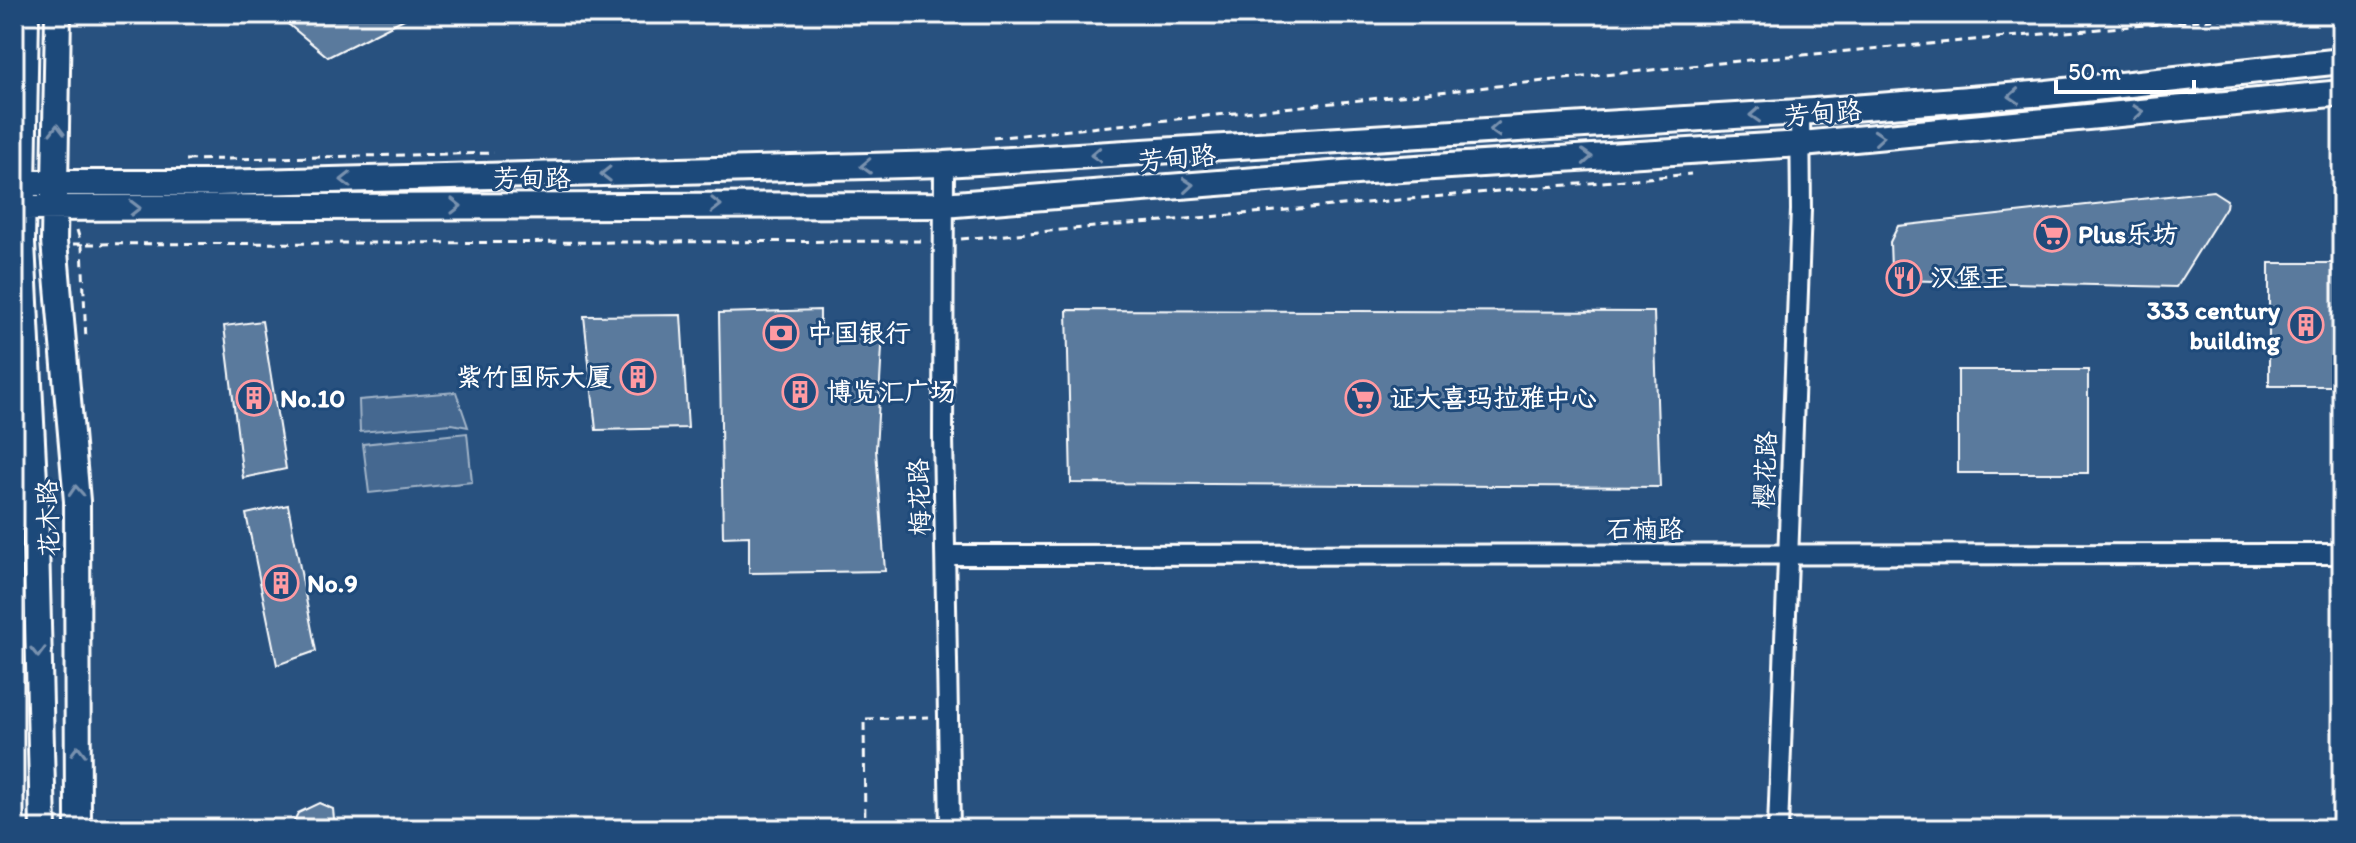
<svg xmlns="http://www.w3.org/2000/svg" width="2356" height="843" viewBox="0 0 2356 843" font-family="Itim,'LXGW WenKai TC',sans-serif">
	<rect width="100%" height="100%" fill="#28517f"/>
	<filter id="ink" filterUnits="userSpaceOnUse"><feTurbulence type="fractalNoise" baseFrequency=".0125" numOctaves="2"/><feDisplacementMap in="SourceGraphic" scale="16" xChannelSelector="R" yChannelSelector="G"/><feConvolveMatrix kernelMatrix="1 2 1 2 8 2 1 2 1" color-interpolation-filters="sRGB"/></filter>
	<g filter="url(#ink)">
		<!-- green -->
		<path fill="#446890" stroke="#a2b4c8" stroke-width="2" d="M456,392l12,35 -16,-3 -92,8 -1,-32z
			M467,433l5,49 -103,11 -6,-49z"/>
		<!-- building -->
		<path fill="#5a7a9d" stroke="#fff" stroke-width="2" d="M276,14h138l-86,43z
			M2213,191l14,9 -1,7 -50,80 -280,-7 -5,-11 -1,-27 8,-16z
			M2269,263h73v123h-73z
			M820,310v24l63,-4 -7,120 9,121 -136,2v-37l-26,1 -4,-224z
			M1067,310l587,2 6,175 -589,-4z
			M681,315l7,113 -92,2 -12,-114z
			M262,321l24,148 -43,9 -19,-152z
			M1958,370h130v103h-130z
			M288,505l28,146 -39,14 -31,-151z
			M319,803l14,6 2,20h-45l8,-16z"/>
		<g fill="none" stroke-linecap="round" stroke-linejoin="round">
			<defs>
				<path id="minor" d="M944,164l-1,272 7,393
					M947,555l1395,-1
					M1778,829l23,-619 -1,-98"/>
				<path id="secondary" d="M26,14l-4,229 13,258 8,328
					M58,14l-4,227 23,260 1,328
					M14,183h204l726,-19 856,-52 247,-19 295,-32
					M14,208l929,-3 426,-34 433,-27 540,-51"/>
			</defs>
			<!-- minor casing -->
			<use href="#minor" stroke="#fff" stroke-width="24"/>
			<!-- secondary casing -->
			<use href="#secondary" stroke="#fff" stroke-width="30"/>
			<!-- path -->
			<path stroke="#fff" stroke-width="3" stroke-dasharray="8 6" stroke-linecap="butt" d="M993,138l775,-80 503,-44
				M186,160l308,-7
				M77,230l5,16 4,95
				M961,239l730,-65
				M73,244l853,-3
				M865,829l-1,-110 65,-2"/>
			<!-- minor -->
			<use href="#minor" stroke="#1f4a7a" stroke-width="18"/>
			<!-- secondary -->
			<use href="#secondary" stroke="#1f4a7a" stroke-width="24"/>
		</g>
		<!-- one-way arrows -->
		<defs><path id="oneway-chevron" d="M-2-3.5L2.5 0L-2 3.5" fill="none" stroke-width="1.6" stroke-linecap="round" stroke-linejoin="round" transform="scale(2)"/></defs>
		<g stroke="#7992af">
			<use href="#oneway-chevron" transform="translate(2014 96) rotate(176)"/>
			<use href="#oneway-chevron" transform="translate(2138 112) rotate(-5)"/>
			<use href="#oneway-chevron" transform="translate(1755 115) rotate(177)"/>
			<use href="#oneway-chevron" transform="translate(57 130) rotate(-90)"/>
			<use href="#oneway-chevron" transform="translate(1495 130) rotate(177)"/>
			<use href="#oneway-chevron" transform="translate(1879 137) rotate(-5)"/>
			<use href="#oneway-chevron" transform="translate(1096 155) rotate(177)"/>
			<use href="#oneway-chevron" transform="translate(1587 157) rotate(-3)"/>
			<use href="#oneway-chevron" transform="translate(866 166) rotate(178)"/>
			<use href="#oneway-chevron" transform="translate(606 174) rotate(179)"/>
			<use href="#oneway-chevron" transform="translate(346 180) rotate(179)"/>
			<use href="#oneway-chevron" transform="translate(1188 185) rotate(-5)"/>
			<use href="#oneway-chevron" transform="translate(716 205)"/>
			<use href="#oneway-chevron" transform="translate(456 206)"/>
			<use href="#oneway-chevron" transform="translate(135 208) rotate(-1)"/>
			<use href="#oneway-chevron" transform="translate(76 491) rotate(-94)"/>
			<use href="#oneway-chevron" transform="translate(38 652) rotate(89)"/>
			<use href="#oneway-chevron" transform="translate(78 751) rotate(-90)"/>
		</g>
	</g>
	<!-- icons -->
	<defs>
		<symbol id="supermarket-ring" viewBox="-11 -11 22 22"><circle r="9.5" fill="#1f4a7a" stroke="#ff9aa2" stroke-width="1.5"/><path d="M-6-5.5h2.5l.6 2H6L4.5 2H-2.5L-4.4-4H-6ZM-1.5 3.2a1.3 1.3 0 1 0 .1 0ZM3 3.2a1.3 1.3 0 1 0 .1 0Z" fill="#ff9aa2"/></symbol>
		<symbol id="restaurant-ring" viewBox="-11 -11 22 22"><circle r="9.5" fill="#1f4a7a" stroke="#ff9aa2" stroke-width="1.5"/><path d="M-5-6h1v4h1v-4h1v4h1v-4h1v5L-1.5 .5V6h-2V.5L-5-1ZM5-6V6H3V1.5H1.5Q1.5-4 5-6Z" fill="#ff9aa2"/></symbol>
		<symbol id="building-ring" viewBox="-11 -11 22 22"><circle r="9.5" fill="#1f4a7a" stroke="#ff9aa2" stroke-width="1.5"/><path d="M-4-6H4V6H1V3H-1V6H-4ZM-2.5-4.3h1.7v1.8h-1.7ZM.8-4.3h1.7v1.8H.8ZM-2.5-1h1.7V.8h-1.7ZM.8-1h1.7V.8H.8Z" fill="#ff9aa2"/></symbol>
		<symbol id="bank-ring" viewBox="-11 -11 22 22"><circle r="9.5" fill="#1f4a7a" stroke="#ff9aa2" stroke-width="1.5"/><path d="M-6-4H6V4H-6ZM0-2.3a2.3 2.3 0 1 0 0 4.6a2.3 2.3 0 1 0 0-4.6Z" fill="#ff9aa2"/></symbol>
	</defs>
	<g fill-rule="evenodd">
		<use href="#supermarket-ring" x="2032" y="214" width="40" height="40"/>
		<use href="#restaurant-ring" x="1884" y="258" width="40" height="40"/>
		<use href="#building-ring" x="2286" y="305" width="40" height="40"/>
		<use href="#bank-ring" x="761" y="313" width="40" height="40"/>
		<use href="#building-ring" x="618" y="357" width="40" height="40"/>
		<use href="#building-ring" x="780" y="372" width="40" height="40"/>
		<use href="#building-ring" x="234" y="378" width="40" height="40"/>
		<use href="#supermarket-ring" x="1343" y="378" width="40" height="40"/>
		<use href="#building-ring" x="261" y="563" width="40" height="40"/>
	</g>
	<g text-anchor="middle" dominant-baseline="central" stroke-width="6" stroke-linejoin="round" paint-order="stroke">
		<!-- street labels -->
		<g font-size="26" fill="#fff" stroke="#1f4a7a">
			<text transform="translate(1823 113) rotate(-5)">芳甸路</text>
			<text transform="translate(1177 158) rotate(-5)">芳甸路</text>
			<text x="532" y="178">芳甸路</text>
			<text transform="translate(1765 470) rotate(-88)">樱花路</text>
			<text transform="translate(919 497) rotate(-92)">梅花路</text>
			<text transform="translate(48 518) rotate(-92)">花木路</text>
			<text x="1645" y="529">石楠路</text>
		</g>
		<!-- poi labels -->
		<g font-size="26" font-weight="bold" fill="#fff" stroke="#1f4a7a" text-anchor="start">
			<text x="2078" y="234">Plus乐坊</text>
			<text x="1930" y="278">汉堡王</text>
			<text x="2280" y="310" text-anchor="end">333 century<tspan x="2280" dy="30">building</tspan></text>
			<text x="807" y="333">中国银行</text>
			<text x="612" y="377" text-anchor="end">紫竹国际大厦</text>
			<text x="826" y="392">博览汇广场</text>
			<text x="280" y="398">No.10</text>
			<text x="1389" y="398">证大喜玛拉雅中心</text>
			<text x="307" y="583">No.9</text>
		</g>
	</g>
	<!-- margin -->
	<rect width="2356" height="843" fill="none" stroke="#1f4a7a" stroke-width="48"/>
	<rect x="24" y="24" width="2308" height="795" fill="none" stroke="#fff" stroke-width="3" filter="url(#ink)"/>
	<!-- scale -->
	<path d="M2056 80v12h138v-12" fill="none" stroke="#ffffff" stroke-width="4"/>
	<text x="2068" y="80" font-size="24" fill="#ffffff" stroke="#1f4a7a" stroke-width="6" paint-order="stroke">50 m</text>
</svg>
